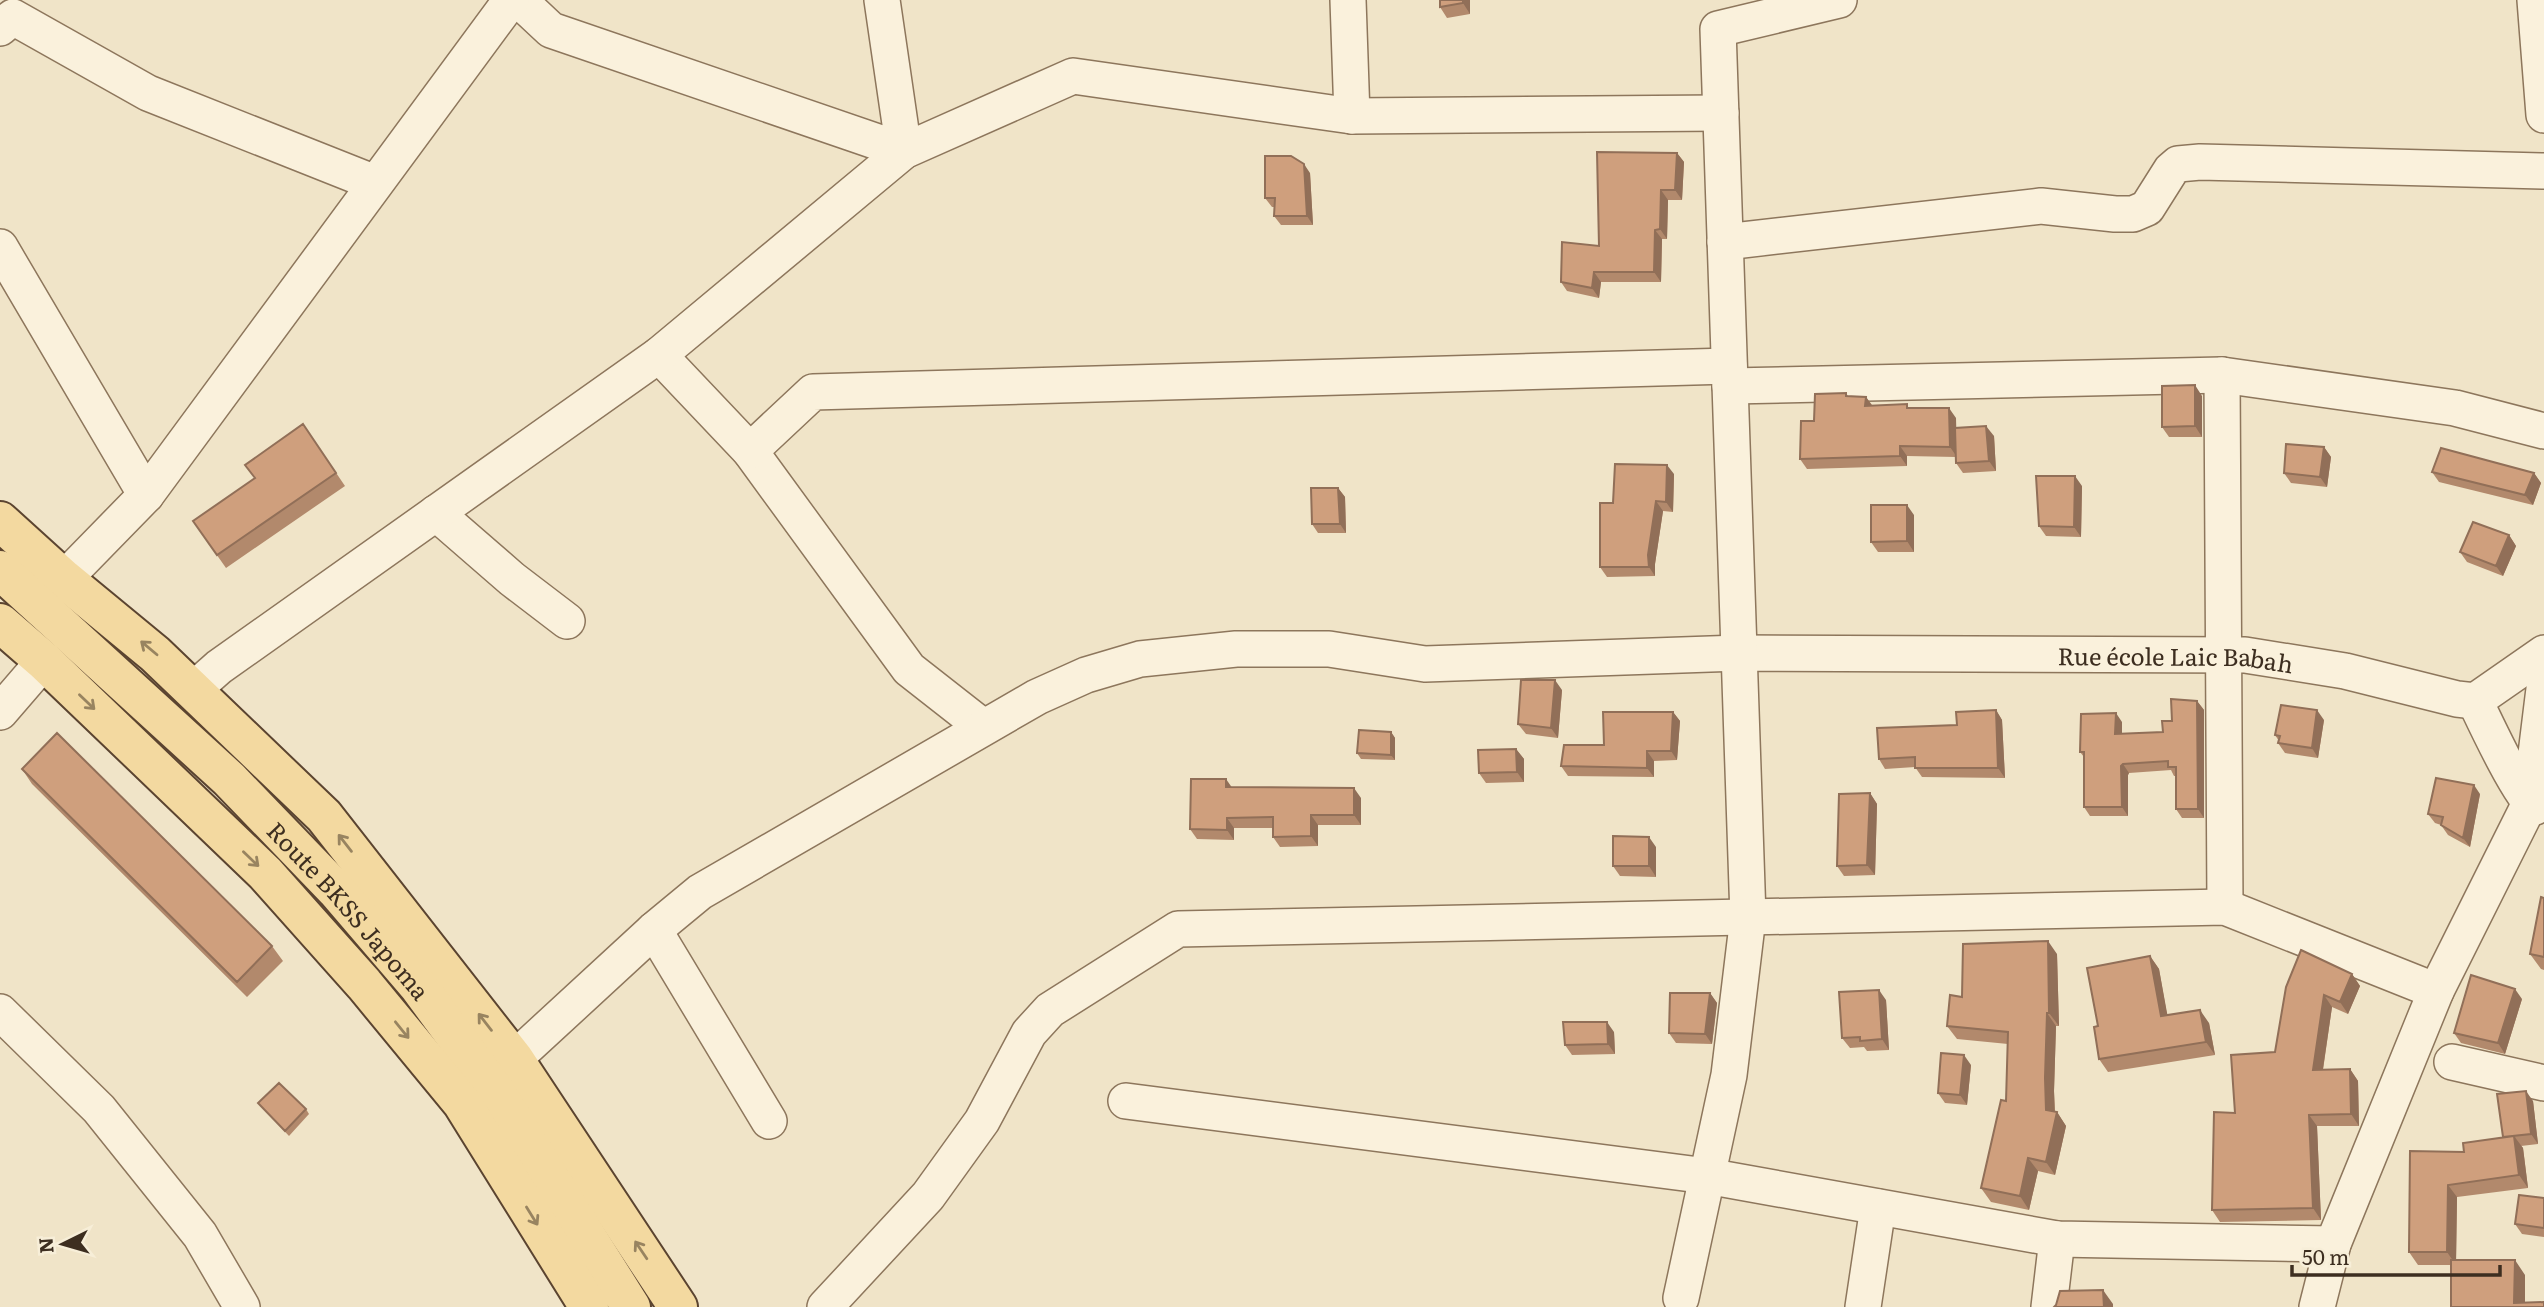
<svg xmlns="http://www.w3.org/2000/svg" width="2544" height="1307" viewBox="0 0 2544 1307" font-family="Literata,serif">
	<rect width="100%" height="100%" fill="#f0e4c8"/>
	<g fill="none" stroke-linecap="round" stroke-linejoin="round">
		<defs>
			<g id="minor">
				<path d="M519,0l32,30 353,121 -22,-151"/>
				<path d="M1348,0l4,116"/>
				<path d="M2535,0l9,115"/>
				<path d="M0,28l13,-11 135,76 227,90"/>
				<path d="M1725,242l316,-36 74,8h18l14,-6 24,-38 7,-6 22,-2 344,9"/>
				<path d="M0,247l146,248"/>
				<path d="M659,355l91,96 159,218 74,58"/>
				<path d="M2222,375l3,532"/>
				<path d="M1730,386l492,-11 233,33 89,23"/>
				<path d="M750,451l63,-59 916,-26"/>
				<path d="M436,513l76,66 55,42"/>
				<path d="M64,579l82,-84 365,-495"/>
				<path d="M193,690l26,-23 440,-312 245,-204 169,-75 279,40 369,-3"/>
				<path d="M2475,701c10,21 45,96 60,106"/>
				<path d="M2475,701l69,-48"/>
				<path d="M0,712l44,-51"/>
				<path d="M654,930l115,191"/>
				<path d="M0,1012l99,97 101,126 42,72"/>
				<path id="s1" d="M514,1059l140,-129 46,-38 337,-195 49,-22 54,-16 96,-10h93l96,15 314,-11 506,2 100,16 112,28 18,2"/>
				<path d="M2452,1062l92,21"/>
				<path d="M1126,1101l581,75 350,63 276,5"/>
				<path d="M1681,1298l48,-223 19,-158 -30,-888 121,-29"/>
				<path d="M825,1307l103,-111 54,-75 47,-88 21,-23 128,-81 1047,-22 211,84"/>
				<path d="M1863,1307l15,-100"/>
				<path d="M2049,1307l8,-68"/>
				<path d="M2317,1307l16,-63 103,-253 94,-188 14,-114"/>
			</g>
			<g id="major">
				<path d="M0,521l64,58 91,75 169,162 190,243 164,248"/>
				<path id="s2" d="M0,570l229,209 107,111 83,97 75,102 137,218"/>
				<path d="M0,623l44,38 221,212 99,111 98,119 127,204"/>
			</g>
		</defs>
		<!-- minor casing -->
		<use href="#minor" stroke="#8d765c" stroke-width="38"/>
		<!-- major casing -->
		<use href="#major" stroke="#5b4430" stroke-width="42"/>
		<!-- minor -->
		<use href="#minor" stroke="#faf1dc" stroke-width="35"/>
		<!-- major -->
		<use href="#major" stroke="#f3d9a0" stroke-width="38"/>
	</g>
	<!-- wall -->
	<path fill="#b2896c" d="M1440,0h30v14l-23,4 -7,-11z
		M1677,153l7,9 -2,38h-14l-1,39h-5l-1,43h-60l-2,16 -32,-7 -6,-9 38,-36z
		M1310,173l3,52h-32l-7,-9 1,-9h-3l-7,-9z
		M1846,393l2,3 18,1 6,8 38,3 46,10v9l38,9 2,35 -33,2 -7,-10v-6l-49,-1v10l-100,3 -7,-10 14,-38z
		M2202,396v41h-33l-7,-10z
		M303,424l42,62 -119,82 -33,-47 62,-43z
		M2324,447l7,10 -4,30 -36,-4 -7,-10z
		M2432,472l102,1 7,10 -8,22 -94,-23z
		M1674,474l-1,38 -10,-1 -8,53v12l-48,1 -7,-10 13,-64z
		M2082,486l-1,51 -35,-1 -7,-10z
		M1338,488l7,9 1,36h-28l-6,-9z
		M1914,515v37h-36l-7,-10z
		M2509,535l7,11 -13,30 -36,-14 -7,-10z
		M1562,690l-4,48 -32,-4 -8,-10z
		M2197,701l7,9v108h-22l-6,-9v-33h-2l-3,-6 -42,3 -1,2v41h-38l-6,-9v-50l-4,-5 42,-30v12l41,-2 9,-11z
		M1996,710l6,10 3,58 -83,-1 -7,-10 -30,2 -6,-10 78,-34z
		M1673,712l7,9 -3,39 -23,1v16l-86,-1 -7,-10 43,-21z
		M2324,720l-6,38 -33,-5 -7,-10 1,-2 -4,-6z
		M1391,732l4,6v22l-34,-1 -4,-6z
		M1516,749l8,10v23l-38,1 -7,-10z
		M22,769l250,177 11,15 -36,36 -215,-213z
		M1232,787l129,11v27h-43v21l-38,1 -7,-10v-9h-39v12l-37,-1 -7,-10z
		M1870,793l7,11 -2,71 -31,1 -7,-10z
		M2480,794l-10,53 -22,-12 -7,-10 -6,-2 -7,-9z
		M1656,847v30l-36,-1 -7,-10z
		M2544,898v72l-3,-1 -11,-15z
		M2057,954l2,72h-3l-2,65 1,21h2l9,14 -11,49 -17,-4 -9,39 -38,-8 -10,-14 25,-87 2,-57 -51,-5 -10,-13 15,-29z
		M2150,956l9,13 8,46 42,8 6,32 -107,17 -9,-13 -1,-33z
		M2352,974l8,12 -12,28 -16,-7 -9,63 27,-1 8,12 1,45h-42l4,94 -101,2 -8,-12 23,-97 40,-61 11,-65z
		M1710,993l7,10 -5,41 -36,-1 -7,-10z
		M2522,999l-17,55 -44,-11 -7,-10z
		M1886,1000l3,50 -22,1 -3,-4 -14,1 -8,-10z
		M1614,1032l1,22 -43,1 -7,-10z
		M1971,1065l-4,40 -22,-2 -7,-10z
		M2533,1101l5,43 -17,2 2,2 5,40 -71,9 -1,63 69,15 -74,32v-42h-33l-9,-13 55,-100 39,-15z
		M258,1103l48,6 3,5 -20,22z
		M2544,1198v39l-22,-3 -7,-10z"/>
	<!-- shaded-wall -->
	<path fill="#916f58" d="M1463,0h7v14l-7,-11z
		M1677,153l7,9 -2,38 -7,-10z
		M1304,164l6,9 3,52 -6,-9z
		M1661,190l7,10 -1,39 -7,-10z
		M1655,230l7,9 -1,43 -7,-10z
		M1594,272l7,10 -2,16 -7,-10z
		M2195,385l7,11v41l-7,-11z
		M1866,397l7,10 -8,-1z
		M1949,408l7,10 1,39 -7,-10z
		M1986,426l8,10 2,35 -7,-10z
		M1900,446l7,10v10l-7,-10z
		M2324,447l7,10 -4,30 -7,-10z
		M1667,465l7,9 -1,38 -7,-10z
		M2534,473l7,10 -8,22 -8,-10z
		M2075,476l7,10 -1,51 -7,-10z
		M1338,488l7,9 1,36 -6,-9z
		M1656,501l7,10 -8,53v12l-6,-9 -1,-12z
		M1907,505l7,10v37l-7,-11z
		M2509,535l7,11 -13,30 -7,-10z
		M1555,680l7,10 -4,48 -7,-10z
		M2197,701l7,9v108l-6,-9z
		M1996,710l6,10 3,58 -7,-10z
		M2317,710l7,10 -6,38 -6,-10z
		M1673,712l7,9 -3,39 -6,-9z
		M2116,713l6,9v21l-7,-9z
		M1391,732l4,6v22l-4,-5z
		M1516,749l8,10v23l-7,-10z
		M1647,751l7,10v16l-7,-9z
		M2123,764l6,9 -1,2v41l-6,-9 -1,-41z
		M1226,779l7,10 -7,-2z
		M2474,785l6,9 -10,53 -7,-9z
		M1354,788l7,10v27l-7,-10z
		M1870,793l7,11 -2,71 -8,-10z
		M1311,815l7,10v21l-7,-10z
		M1227,818l7,10v12l-7,-10z
		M1649,837l7,10v30l-7,-11z
		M2048,941l9,13 2,72 -10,-13z
		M2150,956l9,13 11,60 -9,-13z
		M2352,974l8,12 -12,28 -8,-12z
		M2515,989l7,10 -17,55 -7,-11z
		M1879,990l7,10 3,50 -7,-11z
		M1710,993l7,10 -5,41 -7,-10z
		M2324,995l8,12 -11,75 -8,-12z
		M2200,1010l9,13 6,32 -9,-13z
		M2047,1013l9,13 -2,65 1,28 2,-7 9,14 -11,49 -9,-13 -1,-84z
		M1607,1022l7,10 1,22 -7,-10z
		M1964,1055l7,10 -4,40 -7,-10z
		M2350,1069l8,12 1,45 -8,-12z
		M2526,1091l7,10 5,43 -7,-10z
		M2309,1115l8,11 4,94 -8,-12z
		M2514,1136l9,12 5,40 -9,-13z
		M2028,1158l10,13 -9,39 -9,-14z
		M2448,1185l9,12 -1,68 -9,-13z
		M2515,1260l10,15v32l-11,-4z
		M2103,1290l10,14v3h-9z"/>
	<!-- building -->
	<path fill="#cf9f7d" stroke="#916f58" stroke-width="2" d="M1440,0h23v3l-23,4z
		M1597,152l80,1 -2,37h-14l-1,39 -5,1 -1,42h-60l-2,16 -31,-6 1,-40 37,4z
		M1265,156h26l13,8 3,52h-33l1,-18h-10z
		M2195,385v41l-33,1v-41z
		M1846,393v3l20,1 -1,9 42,-2v4h42l1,39 -50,-1v10l-100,3 1,-38h13l1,-27z
		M303,424l33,49 -119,82 -24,-34 62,-43 -10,-13z
		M1986,426l3,35 -33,2 -1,-35z
		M2286,444l38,3 -4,30 -36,-4z
		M2441,448l93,25 -9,22 -93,-23z
		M1615,464l52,1 -1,37 -10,-1 -8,54 1,12h-49v-64h13z
		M2036,476h39l-1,51 -35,-1z
		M1311,488h27l2,36h-28z
		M1871,505h36v36l-36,1z
		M2473,522l36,13 -13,31 -36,-14z
		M1521,680h34l-4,48 -33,-4z
		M2171,699l26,2 1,108h-22v-42h-8v-6l-45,3 -2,2 1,41h-38v-55h-4l1,-38 35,-1 -1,21 48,-2 -1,-11h10z
		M2281,705l36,5 -5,38 -34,-5 2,-7 -5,-1z
		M1996,710l2,58h-83v-11l-36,2 -2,-31 80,-3 -1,-13z
		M1603,712h70l-2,39h-24v17l-86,-2 3,-21h40z
		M1359,730l32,2v23l-34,-2z
		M57,733l215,213 -35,36 -215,-213z
		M1516,749l1,23 -38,1 -1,-23z
		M2436,778l38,7 -11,53 -22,-13 2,-8 -15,-3z
		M1191,779h35v8l128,1v27h-43v21l-38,1v-20l-46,1v12l-37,-1z
		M1870,793l-3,72 -30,1 2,-72z
		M1613,836l36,1v29h-36z
		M2541,897l3,1v59l-14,-3z
		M2048,941l1,72h-2l-2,65 1,32 11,2 -11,50 -18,-4 -8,38 -39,-8 20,-88 5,1 2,-69 -61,-6 3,-31 12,2 1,-53z
		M2301,950l51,24 -12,28 -16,-7 -11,75 37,-1 1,45 -42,1 4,93 -101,2 2,-98 21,1 -4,-58 44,-3 11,-65z
		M2150,956l11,60 39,-6 6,32 -107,17 -5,-32 4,-1 -11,-58z
		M2471,975l44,14 -17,54 -44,-10z
		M1879,990l3,49 -22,2v-4l-18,1 -3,-46z
		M1670,993h40l-5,41 -36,-1z
		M1563,1022h44l1,22 -43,1z
		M1941,1053l23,2 -4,40 -22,-2z
		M279,1083l27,26 -21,22 -27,-28z
		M2526,1091l5,43 -28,3 -6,-43z
		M2514,1136l5,39 -71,10 -1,67h-38l1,-101 54,1 -1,-9z
		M2519,1195l25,3v30l-29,-4z
		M2451,1260h64l-1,43 30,-1v5h-93z
		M2103,1290l1,17h-50l2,-2 4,-14z"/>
	<!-- one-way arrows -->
	<defs><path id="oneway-shaft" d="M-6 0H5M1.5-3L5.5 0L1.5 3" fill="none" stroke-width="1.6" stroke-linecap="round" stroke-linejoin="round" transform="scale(1.75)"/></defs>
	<g stroke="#988460">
		<use href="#oneway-shaft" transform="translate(149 648) rotate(-140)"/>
		<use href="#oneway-shaft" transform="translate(87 702) rotate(44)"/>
		<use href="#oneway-shaft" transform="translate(345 843) rotate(-128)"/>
		<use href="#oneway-shaft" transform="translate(251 859) rotate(44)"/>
		<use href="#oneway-shaft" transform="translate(485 1022) rotate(-128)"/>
		<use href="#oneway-shaft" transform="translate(402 1030) rotate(51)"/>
		<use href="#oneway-shaft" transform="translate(532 1216) rotate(58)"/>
		<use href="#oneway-shaft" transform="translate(641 1250) rotate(-124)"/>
	</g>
	<g text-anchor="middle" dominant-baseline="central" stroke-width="5" stroke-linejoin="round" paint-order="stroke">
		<!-- street labels -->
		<g font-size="24" fill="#3d2e20" stroke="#f7eed8">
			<text stroke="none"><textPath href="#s1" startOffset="1787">Rue école Laic Babah</textPath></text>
			<text stroke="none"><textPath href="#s2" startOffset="488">Route BKSS Japoma</textPath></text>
		</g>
	</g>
	<!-- north arrow -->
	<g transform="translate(63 1244) rotate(265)" stroke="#f7eed8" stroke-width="5" paint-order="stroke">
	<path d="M0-5L12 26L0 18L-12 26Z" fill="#3d2e20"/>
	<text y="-10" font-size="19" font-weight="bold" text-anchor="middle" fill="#3d2e20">N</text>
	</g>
	<!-- scale -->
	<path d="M2292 1265v10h208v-10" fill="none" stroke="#3d2e20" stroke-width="3.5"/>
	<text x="2302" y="1265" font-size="21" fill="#3d2e20" stroke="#f7eed8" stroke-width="5" paint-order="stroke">50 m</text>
</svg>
